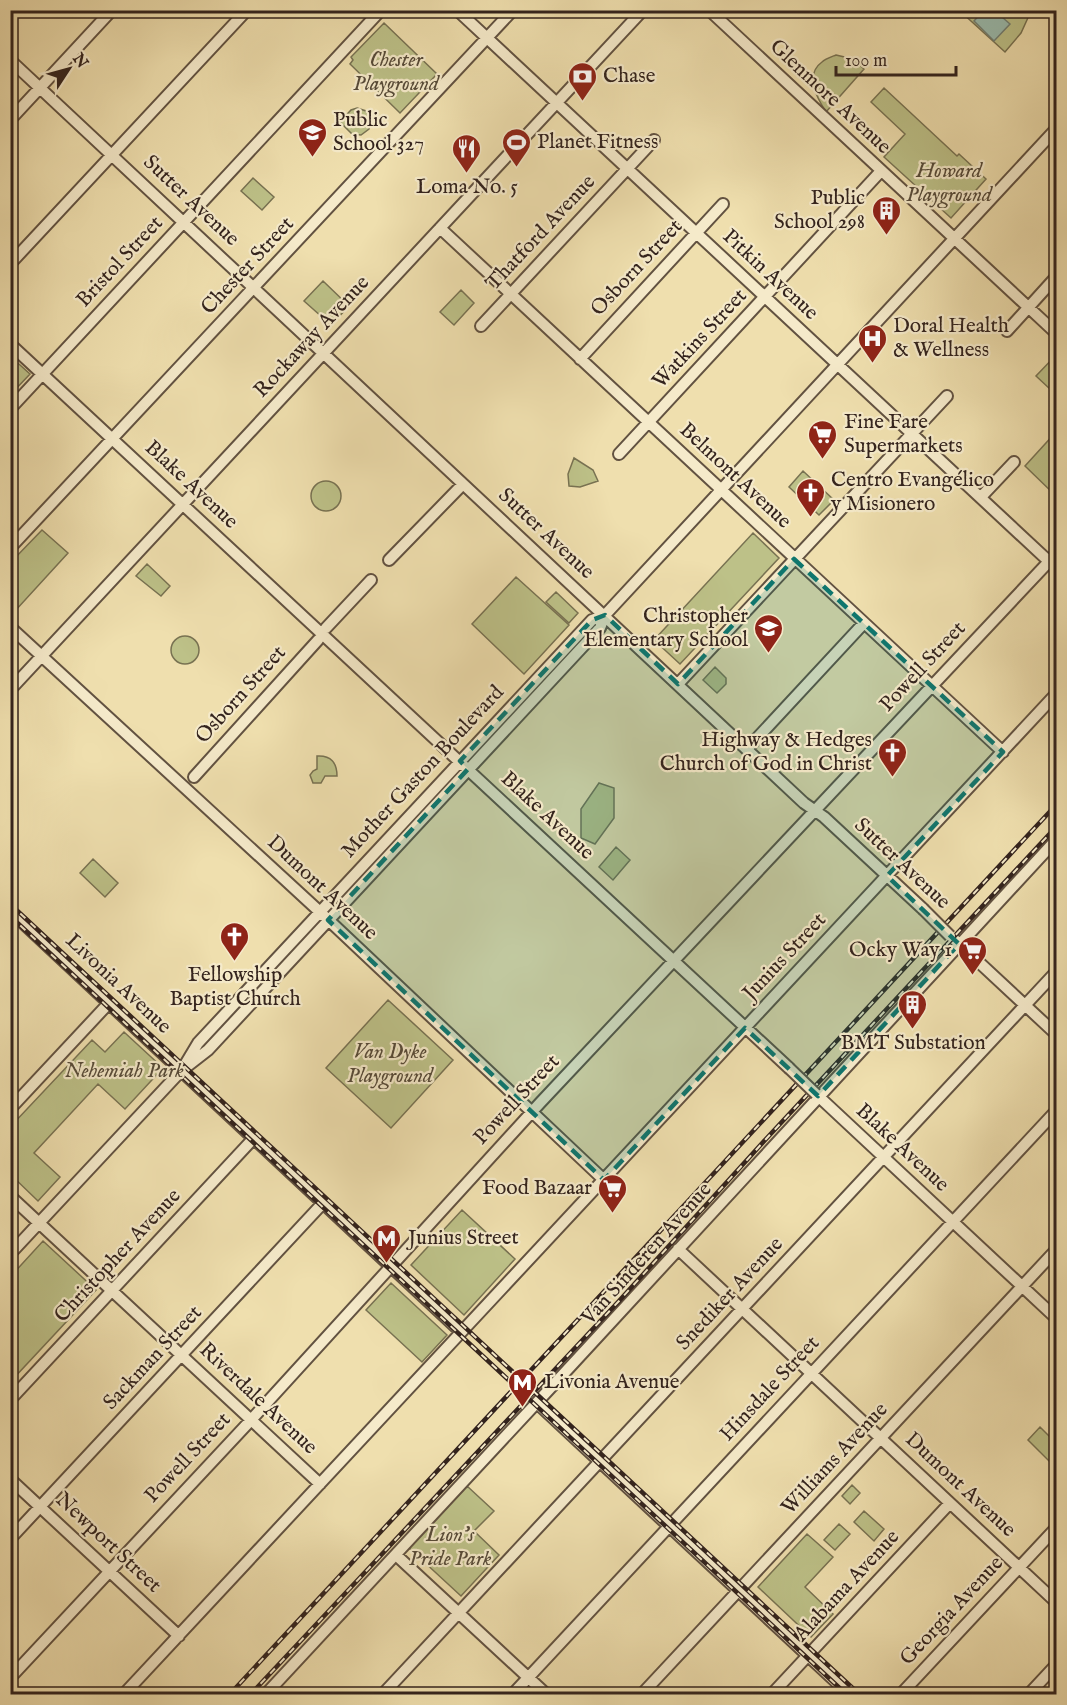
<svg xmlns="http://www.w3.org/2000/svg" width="1067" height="1705" viewBox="0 0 1067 1705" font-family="'IM FELL English',serif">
	<rect width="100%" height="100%" fill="#efdfae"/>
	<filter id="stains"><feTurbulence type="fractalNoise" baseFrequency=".00333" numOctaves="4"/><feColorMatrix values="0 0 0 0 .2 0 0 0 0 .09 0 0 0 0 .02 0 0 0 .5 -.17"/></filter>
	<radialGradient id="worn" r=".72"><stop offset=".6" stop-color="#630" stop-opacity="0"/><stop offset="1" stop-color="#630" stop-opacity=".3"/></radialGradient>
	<!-- green -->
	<path fill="#bdc188" stroke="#787252" stroke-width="1.5" d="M960,11h71l-10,22 -16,19z
		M384,23l53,51 -37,39 -50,-49 3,-4 -2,-3z
		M836,55l17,4 11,10 -38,43c-9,-14 -22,-37 -4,-50 3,-3 9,-5 14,-7z
		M884,88l73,68 2,-2 27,25 -35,39 -67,-61 21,-23 -34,-32z
		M357,108l9,3 6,9 -3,9 -8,6 -9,-1 -12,-12 11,-12z
		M253,178l21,19 -12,13 -21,-19z
		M323,281l26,25 -18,19 -27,-24z
		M461,290l13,13 -20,22 -14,-13z
		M1056,355v29l-5,6 -15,-14z
		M10,356l20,18 -19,20h-1z
		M1056,432v64l-31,-30z
		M574,458l19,12 5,11 -18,6 -11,-1 -1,-12z
		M803,471l31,29 -15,15 -30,-28z
		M311 496a15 15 0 1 1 30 0a15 15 0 1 1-30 0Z
		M42,530l26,23 -53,58 -4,-4v-45z
		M753,533l26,25 -99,106 -26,-24z
		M147,564l23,22 -9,10 -25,-20z
		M516,577l53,48 -45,49 -52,-50z
		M556,592l22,21 -9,10 -23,-21z
		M171 650a14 14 0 1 1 28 0a14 14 0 1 1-28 0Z
		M715,667l11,11v6l-9,9 -14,-13z
		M317,756c14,-1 20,7 20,20h-12l-4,7h-8l-3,-8 3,-4 4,-2z
		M599,783l15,5v30l-19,26 -14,-6v-29z
		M616,847l14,13 -17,20 -14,-13z
		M93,859l25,24 -13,14 -25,-24z
		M388,1000l65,60 -62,68 -65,-60z
		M124,1032l39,36 -38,41 -27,-25 -64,69 26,24 -22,24 -27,-26v-49l81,-86 13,12z
		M462,1210l53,49 -51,56 -53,-50z
		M43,1241l53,49 -85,91v-105z
		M391,1283l56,52 -25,27 -56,-52z
		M1040,1427l16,16v12l-6,7 -22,-22z
		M852,1485l8,8 -10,11 -8,-8z
		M467,1486l27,25 -20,20 25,24 -38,41 -52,-48z
		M864,1511l20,18 -10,12 -20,-19z
		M839,1524l11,10 -15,16 -11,-10z
		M807,1534l26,23 -28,30 28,27 -22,23 -53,-50z"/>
	<!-- water -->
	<path fill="#9abcaf" stroke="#717f75" stroke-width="1.5" d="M984,10l11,1 15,13 -16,17 -20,-20z"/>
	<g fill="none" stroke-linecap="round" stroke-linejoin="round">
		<defs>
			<path id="minor" d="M457,10l599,558
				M709,10l347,323
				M10,60l794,743 20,14 99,92
				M10,120l102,-110
				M440,228l563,524
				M10,264l237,-254
				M481,326l173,-186
				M1007,331l49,-54
				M10,344l779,724
				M580,359l143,-155
				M10,409l371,-399
				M619,454l262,-283
				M981,497l33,-35
				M10,548l503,-538
				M389,560l74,-76
				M10,627l310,285 284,268
				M326,628l45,-48
				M678,684l269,-288
				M10,690l633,-680
				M747,749l117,-126
				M194,777l124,-137
				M10,911l451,421
				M955,940l101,94
				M186,1063l12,-20 394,-423 13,-5
				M816,1094l240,224
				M10,1109l99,-106
				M10,1196l310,288
				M678,1249l378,353
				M10,1254l171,-183 27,-21 392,-422 5,-13 451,-486
				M10,1400l243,-261
				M538,1404l311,290
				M10,1479l169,157
				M10,1539l313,-336
				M396,1555l150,139
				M10,1678l241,-258 289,-317 516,-549
				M124,1694l932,-1000
				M266,1694c265,-283 527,-570 790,-854
				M383,1694l673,-722
				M513,1694l543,-583
				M642,1694l414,-444
				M772,1694l178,-191
				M901,1694l155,-166
				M1029,1694l27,-29"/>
		</defs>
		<!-- minor casing -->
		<use href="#minor" stroke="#625241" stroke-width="14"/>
		<!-- minor -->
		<use href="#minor" stroke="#f5eaca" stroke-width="10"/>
		<defs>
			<path id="rail" d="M10,904l849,790
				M10,916l836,778
				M230,1694l826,-889
				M251,1694l368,-393 147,-162 290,-312"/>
		</defs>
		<!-- rail casing -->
		<use href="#rail" stroke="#33231d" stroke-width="4.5"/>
		<!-- rail -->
		<use href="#rail" stroke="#f5eaca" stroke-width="2" stroke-dasharray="7" stroke-linecap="butt"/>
		<defs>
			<path id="minor-bridge" d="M923,909l27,27
				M789,1068l27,26"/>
		</defs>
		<!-- minor-bridge casing -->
		<use href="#minor-bridge" stroke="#625241" stroke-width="14" stroke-linecap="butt"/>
		<!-- minor-bridge -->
		<use href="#minor-bridge" stroke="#f5eaca" stroke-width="10"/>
	</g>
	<!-- marked area -->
	<path fill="#0f766e" fill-opacity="0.2" stroke="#0f766e" stroke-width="4.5" stroke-dasharray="12 8" stroke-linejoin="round" d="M794,559l209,193 -116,124 72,68 -141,152 -73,-68 -141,152 -276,-260 140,-151 -8,-8 132,-141 13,-5 73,69z"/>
	<!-- icons -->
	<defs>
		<symbol id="bank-pin" viewBox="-11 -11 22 30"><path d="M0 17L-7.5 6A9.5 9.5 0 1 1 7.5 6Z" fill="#8f2418" stroke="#f5eaca"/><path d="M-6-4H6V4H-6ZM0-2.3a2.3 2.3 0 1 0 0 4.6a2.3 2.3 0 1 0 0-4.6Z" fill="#fff"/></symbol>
		<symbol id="school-pin" viewBox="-11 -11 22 30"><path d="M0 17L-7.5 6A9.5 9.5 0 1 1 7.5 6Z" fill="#8f2418" stroke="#f5eaca"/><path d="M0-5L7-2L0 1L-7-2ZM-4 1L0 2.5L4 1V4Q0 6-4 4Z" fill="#fff"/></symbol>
		<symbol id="stadium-pin" viewBox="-11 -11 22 30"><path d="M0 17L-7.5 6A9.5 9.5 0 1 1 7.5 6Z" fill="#8f2418" stroke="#f5eaca"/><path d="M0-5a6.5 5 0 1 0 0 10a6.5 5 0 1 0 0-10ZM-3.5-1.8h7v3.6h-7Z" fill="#fff"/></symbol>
		<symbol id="restaurant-pin" viewBox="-11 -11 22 30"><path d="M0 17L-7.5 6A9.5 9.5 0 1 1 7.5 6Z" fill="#8f2418" stroke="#f5eaca"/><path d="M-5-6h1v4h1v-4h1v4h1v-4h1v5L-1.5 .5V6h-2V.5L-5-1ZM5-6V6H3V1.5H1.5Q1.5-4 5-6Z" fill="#fff"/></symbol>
		<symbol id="building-pin" viewBox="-11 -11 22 30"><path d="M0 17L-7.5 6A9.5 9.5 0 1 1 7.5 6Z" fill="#8f2418" stroke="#f5eaca"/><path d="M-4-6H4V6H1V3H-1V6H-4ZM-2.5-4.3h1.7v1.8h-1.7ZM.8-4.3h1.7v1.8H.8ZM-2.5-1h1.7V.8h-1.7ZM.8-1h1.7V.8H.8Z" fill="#fff"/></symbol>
		<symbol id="hospital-pin" viewBox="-11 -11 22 30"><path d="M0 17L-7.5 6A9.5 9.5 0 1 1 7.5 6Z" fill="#8f2418" stroke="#f5eaca"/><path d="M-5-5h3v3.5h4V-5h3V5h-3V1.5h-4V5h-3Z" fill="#fff"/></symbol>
		<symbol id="supermarket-pin" viewBox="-11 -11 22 30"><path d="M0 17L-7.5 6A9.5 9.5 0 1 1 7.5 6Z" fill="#8f2418" stroke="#f5eaca"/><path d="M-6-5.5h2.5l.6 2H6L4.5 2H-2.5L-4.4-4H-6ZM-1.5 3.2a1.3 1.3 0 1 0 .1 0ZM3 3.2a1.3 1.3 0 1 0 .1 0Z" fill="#fff"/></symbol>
		<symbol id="church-pin" viewBox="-11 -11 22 30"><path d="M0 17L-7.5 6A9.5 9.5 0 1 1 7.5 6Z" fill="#8f2418" stroke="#f5eaca"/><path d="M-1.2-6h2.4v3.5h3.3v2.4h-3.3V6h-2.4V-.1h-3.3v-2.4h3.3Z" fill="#fff"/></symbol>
		<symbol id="metro-pin" viewBox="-11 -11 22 30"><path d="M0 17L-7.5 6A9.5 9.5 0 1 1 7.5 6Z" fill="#8f2418" stroke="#f5eaca"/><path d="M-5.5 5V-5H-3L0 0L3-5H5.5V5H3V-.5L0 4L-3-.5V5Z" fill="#fff"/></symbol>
	</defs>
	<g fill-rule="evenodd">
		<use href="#bank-pin" x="566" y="60" width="33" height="45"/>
		<use href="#school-pin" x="296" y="116" width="33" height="45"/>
		<use href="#stadium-pin" x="500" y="126" width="33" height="45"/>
		<use href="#restaurant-pin" x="450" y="132" width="33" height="45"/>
		<use href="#building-pin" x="870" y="194" width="33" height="45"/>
		<use href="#hospital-pin" x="856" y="322" width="33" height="45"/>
		<use href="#supermarket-pin" x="806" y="418" width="33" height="45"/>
		<use href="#church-pin" x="794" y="476" width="33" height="45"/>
		<use href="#school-pin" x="752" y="612" width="33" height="45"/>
		<use href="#church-pin" x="876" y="736" width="33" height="45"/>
		<use href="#church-pin" x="218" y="920" width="33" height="45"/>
		<use href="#supermarket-pin" x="956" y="934" width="33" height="45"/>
		<use href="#building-pin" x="896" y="988" width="33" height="45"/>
		<use href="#supermarket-pin" x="596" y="1172" width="33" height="45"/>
		<use href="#metro-pin" x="370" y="1222" width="33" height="45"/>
		<use href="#metro-pin" x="506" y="1366" width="33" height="45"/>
	</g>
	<g text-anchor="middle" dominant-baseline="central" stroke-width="4.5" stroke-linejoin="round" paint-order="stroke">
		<!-- park labels -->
		<g font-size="21" font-style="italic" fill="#564a38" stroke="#f5eaca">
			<text x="396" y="60">Chester<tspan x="396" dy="24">Playground</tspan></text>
			<text x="949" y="171">Howard<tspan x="949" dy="24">Playground</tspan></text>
			<text x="390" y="1052">Van Dyke<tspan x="390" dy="24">Playground</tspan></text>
			<text x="124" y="1071">Nehemiah Park</text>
			<text x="450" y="1535">Lion's<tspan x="450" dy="24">Pride Park</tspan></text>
		</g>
		<!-- poi labels -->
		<g font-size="21" fill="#33231d" stroke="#f5eaca" text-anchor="start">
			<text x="603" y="76">Chase</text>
			<text x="333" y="120">Public<tspan x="333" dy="24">School 327</tspan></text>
			<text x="537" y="142">Planet Fitness</text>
			<text x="467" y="187" text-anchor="middle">Loma No. 5</text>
			<text x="865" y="198" text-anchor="end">Public<tspan x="865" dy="24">School 298</tspan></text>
			<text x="893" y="326">Doral Health<tspan x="893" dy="24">&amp; Wellness</tspan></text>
			<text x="844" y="422">Fine Fare<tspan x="844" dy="24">Supermarkets</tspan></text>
			<text x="831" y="480">Centro Evangélico<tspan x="831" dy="24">y Misionero</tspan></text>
			<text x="748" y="616" text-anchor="end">Christopher<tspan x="748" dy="24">Elementary School</tspan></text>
			<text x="872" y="740" text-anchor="end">Highway &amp; Hedges<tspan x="872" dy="24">Church of God in Christ</tspan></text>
			<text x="952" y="950" text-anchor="end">Ocky Way 1</text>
			<text x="235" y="975" text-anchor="middle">Fellowship<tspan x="235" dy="24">Baptist Church</tspan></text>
			<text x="913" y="1043" text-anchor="middle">BMT Substation</text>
			<text x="592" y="1188" text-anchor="end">Food Bazaar</text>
			<text x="408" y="1238">Junius Street</text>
			<text x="544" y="1382">Livonia Avenue</text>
		</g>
		<!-- street labels -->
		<g font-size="21" fill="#33231d" stroke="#f5eaca">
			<text transform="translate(830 97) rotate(43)">Glenmore Avenue</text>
			<text transform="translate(191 201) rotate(43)">Sutter Avenue</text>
			<text transform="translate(541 233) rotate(-47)">Thatford Avenue</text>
			<text transform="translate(120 262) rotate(-47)">Bristol Street</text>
			<text transform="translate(248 266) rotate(-47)">Chester Street</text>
			<text transform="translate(637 268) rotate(-47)">Osborn Street</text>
			<text transform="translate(770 275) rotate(43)">Pitkin Avenue</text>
			<text transform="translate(312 337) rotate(-47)">Rockaway Avenue</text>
			<text transform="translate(700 339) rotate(-47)">Watkins Street</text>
			<text transform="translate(735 476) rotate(43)">Belmont Avenue</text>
			<text transform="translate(191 485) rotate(43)">Blake Avenue</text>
			<text transform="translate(546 534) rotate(43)">Sutter Avenue</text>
			<text transform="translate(923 667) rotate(-47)">Powell Street</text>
			<text transform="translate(241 695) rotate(-48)">Osborn Street</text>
			<text transform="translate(423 772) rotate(-47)">Mother Gaston Boulevard</text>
			<text transform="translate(547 816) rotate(43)">Blake Avenue</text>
			<text transform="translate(902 864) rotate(43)">Sutter Avenue</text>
			<text transform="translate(322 888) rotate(43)">Dumont Avenue</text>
			<text transform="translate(785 957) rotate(-47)">Junius Street</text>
			<text transform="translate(118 984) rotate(43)">Livonia Avenue</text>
			<text transform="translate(517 1100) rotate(-47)">Powell Street</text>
			<text transform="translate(902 1148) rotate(43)">Blake Avenue</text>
			<text transform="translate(647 1254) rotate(-48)">Van Sinderen Avenue</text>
			<text transform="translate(118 1256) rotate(-47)">Christopher Avenue</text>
			<text transform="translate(730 1294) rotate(-47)">Snediker Avenue</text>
			<text transform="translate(153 1358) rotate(-47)">Sackman Street</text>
			<text transform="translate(770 1389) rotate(-47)">Hinsdale Street</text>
			<text transform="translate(258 1399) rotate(43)">Riverdale Avenue</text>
			<text transform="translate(188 1458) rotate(-47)">Powell Street</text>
			<text transform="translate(835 1459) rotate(-47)">Williams Avenue</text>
			<text transform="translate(960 1485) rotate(43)">Dumont Avenue</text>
			<text transform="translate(108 1543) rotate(43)">Newport Street</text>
			<text transform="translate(847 1586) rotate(-47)">Alabama Avenue</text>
			<text transform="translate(952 1611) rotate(-47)">Georgia Avenue</text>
		</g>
	</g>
	<!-- margin -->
	<rect width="1067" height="1705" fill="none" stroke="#efdfae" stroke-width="36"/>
	<rect x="12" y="12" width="1043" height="1681" fill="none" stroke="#33231d" stroke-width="3"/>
	<rect x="18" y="18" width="1031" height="1669" fill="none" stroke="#33231d" stroke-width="1.5"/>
	<!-- north arrow -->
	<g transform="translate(69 69) rotate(54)" stroke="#f5eaca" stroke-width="4.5" paint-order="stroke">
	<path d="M0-4.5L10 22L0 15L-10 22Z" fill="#33231d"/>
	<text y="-9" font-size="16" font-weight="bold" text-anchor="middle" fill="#33231d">N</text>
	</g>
	<!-- scale -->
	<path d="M836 66v9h120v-9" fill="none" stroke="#33231d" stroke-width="3"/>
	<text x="845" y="66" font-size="18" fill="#33231d" stroke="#f5eaca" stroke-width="4.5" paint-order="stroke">100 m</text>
	<rect width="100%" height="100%" filter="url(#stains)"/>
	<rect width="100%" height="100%" fill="url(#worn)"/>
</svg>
